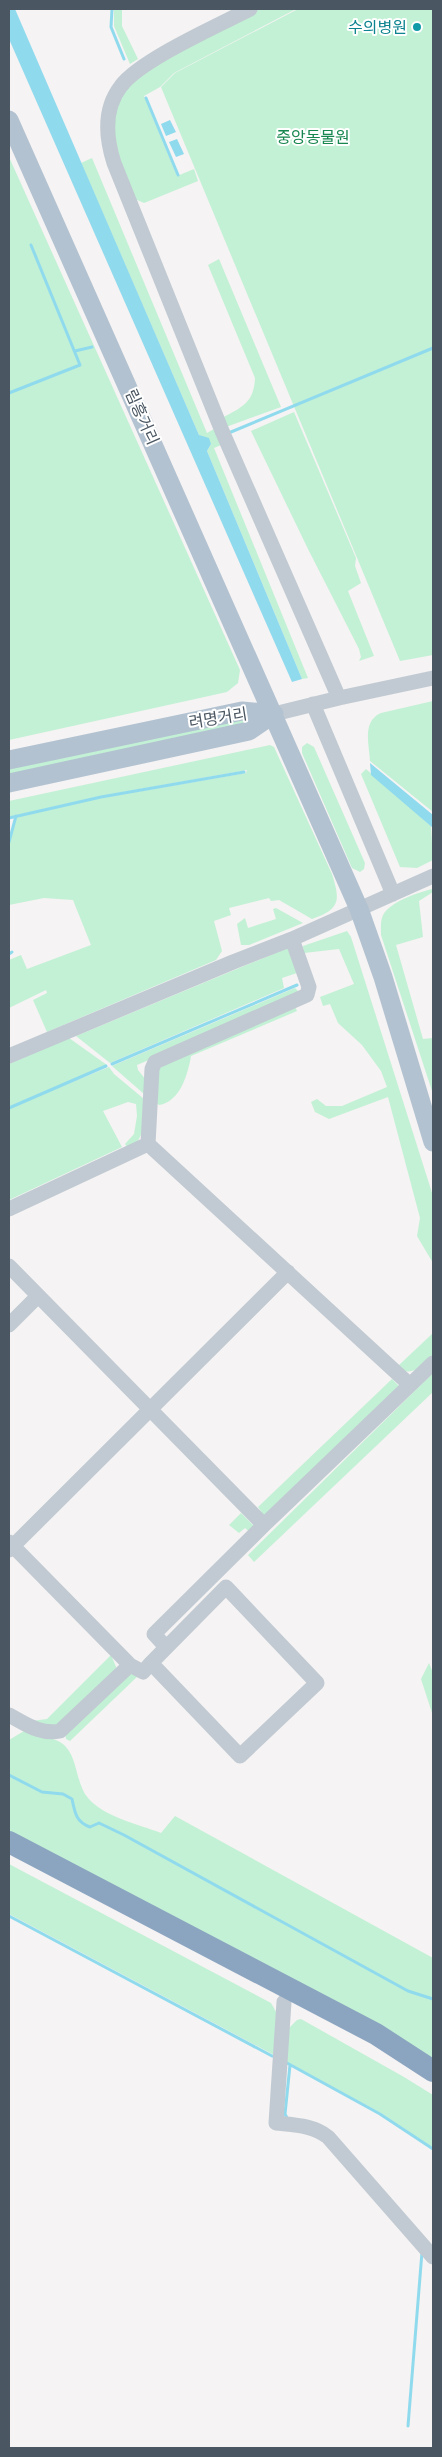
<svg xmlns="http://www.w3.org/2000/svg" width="442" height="2457" viewBox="0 0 442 2457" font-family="'Fira Sans','Noto Sans KR',sans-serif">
	<rect width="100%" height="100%" fill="#f5f3f3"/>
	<!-- green -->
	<path fill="#c3f1d5" d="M114,9h8v17l16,33 -8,5 -16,-38z
		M259,9h37l-122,64 -14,14 -16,9 33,80 17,-7 4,12 -54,22 -9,-4 -23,-58 2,-33 8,-17 30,-25z
		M298,9h135v646l-33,6 -239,-574 14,-14z
		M9,157l231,513 -2,13 -11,9 -218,48z
		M92,158l115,275 7,-4 7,16 -7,3 94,230 -6,1 -95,-228 4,-7 -12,-9 -118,-272z
		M219,259l62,148 -55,20 -4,-9c20,-11 32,-15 33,-40l-47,-113z
		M294,412l62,146 -1,8 6,17 -13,8 26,65 -15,5 2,-4 -2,-8 -51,-100 -57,-118z
		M433,701v111l-63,-51c-1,-17 -8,-40 11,-48z
		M243,718l1,7 -235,51v-7z
		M307,743l7,4 51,116 -1,6 -4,3 -8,-4 -50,-115v-6z
		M270,745l4,2 58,127c8,26 9,35 -20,45l-33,-19 -8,1 -2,-3 -40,10 2,7 -17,6 8,30 -6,9 -169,72 -14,-32 14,-7 -1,-3 -37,18v-48l12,-5 6,14 64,-24 -18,-45 -29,-2 -35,7v-60l8,-29 84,-18 145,-25 1,-3 -146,26 -92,21v-16z
		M366,769l65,57 2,34 -16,8 -17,-1 -39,-93z
		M433,889v3l-14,9 4,36 -27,8 27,94 10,-1v56l-52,-159c0,-8 -1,-17 4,-23 10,-12 34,-20 48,-23z
		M276,908l27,15 -54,22h-8l-4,-21 8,-6 3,10 28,-9 -3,-10z
		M347,931l4,6 82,259v67l-16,-27 3,-18 -32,-121 -59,22 -14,-7 -4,-10 6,-3 9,7h16l45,-19 -6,-16 -19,-26 -24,-22 -8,-19 -7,2 -3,-9 34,-13 -15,-35 -35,4 -1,-7z
		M285,949h3l9,24 -15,5 2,10 -174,75 -34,-27z
		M295,988l4,4 -5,6 -157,67 1,5 8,10 -2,14 -32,-28z
		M295,1006l2,5 -106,45c-3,18 -11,46 -32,49l-4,-3 1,-26 5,-10z
		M69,1038l38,27 -98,42v-43z
		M109,1067l5,7 30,25c-1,18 3,42 -16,49l-3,-4 9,-10 3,-18 -1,-12 -8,-2 -25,9 19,36 -113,53v-92z
		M433,1333v22c-10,11 -18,20 -33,15l-2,-4z
		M433,1373v19l-179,170 -6,-7z
		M392,1379l7,7 -129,129 -7,-1 -5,-7z
		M241,1513l13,13 -3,7 -6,-5 -6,5 -10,-8z
		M111,1655l6,14 -64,60 -21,-8 15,-2z
		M429,1663l4,10v43l-12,-37z
		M130,1669l9,6 -69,66 -4,-2 -1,-6z
		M24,1731c11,3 24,5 34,10 21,10 16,41 30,57 16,19 50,26 73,35l14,-17 258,142v103l-424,-228v-93z
		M9,1864l262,139 8,14 -5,38 -265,-141z
		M301,2019l103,58 29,18v53l-52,-35 -98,-53 6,-32 8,-8z"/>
	<!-- water -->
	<path fill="#90daee" d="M9,9h6l184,426 10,3 2,6 -4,7 95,228 -10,3 -254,-577 -29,-66z
		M170,120l6,12 -10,4 -5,-12z
		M177,139l7,15 -8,3 -7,-15z
		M370,763l63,52v13l-62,-53z"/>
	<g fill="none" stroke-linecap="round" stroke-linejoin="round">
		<!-- stream -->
		<path stroke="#90daee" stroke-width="3" d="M112,9l-1,18 13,32
			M146,98l32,77
			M75,351l17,-4
			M9,393l71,-28 -49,-120
			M231,432l202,-84
			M9,818l92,-21 143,-25
			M9,842l7,-26
			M9,954l3,-2
			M112,1064l185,-79
			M9,1108l97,-42
			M9,1775l33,17 21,2 9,5c3,14 4,23 18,28l9,-4 25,12 284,156 25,8
			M9,1916l263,140
			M287,2063l93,51 53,35
			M287,2118l-2,-4 5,-49
			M408,2426l14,-174"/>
		<!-- minor -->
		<path stroke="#c1cad2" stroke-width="15" d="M250,9c-31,16 -110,51 -129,77 -18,23 -15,52 -7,77l108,268 117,267
			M313,704l80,190
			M274,714l65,-16 94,-20
			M9,1056l224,-94 59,-23 141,-63
			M9,1209l139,-65
			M9,1266l255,259
			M9,1325l29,-29
			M410,1385l23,-22
			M9,1542l121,123 13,7 8,-9
			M9,1550l279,-278
			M226,1587l91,96 -77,73 -89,-93z
			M166,1647l-12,-13 110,-109 146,-140 -262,-241 4,-75 3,-7 152,-67 2,-8 -17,-48
			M9,1715c17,9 31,20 51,16l70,-66
			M284,2002l-8,121c18,2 37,2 52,14l105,120"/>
		<!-- major -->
		<path stroke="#b3c2d1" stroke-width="19" d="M9,120l350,789 24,68 50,165
			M9,760l233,-49 32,3
			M9,783l240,-52 25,-17"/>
		<!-- highway -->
		<path stroke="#8ba5c1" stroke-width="22" d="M9,1842l367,192 57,37"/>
	</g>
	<!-- markers -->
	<circle fill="#0f9aa8" stroke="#fff" stroke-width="2" cx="417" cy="27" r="5"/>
	<g text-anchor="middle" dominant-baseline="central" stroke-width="4" stroke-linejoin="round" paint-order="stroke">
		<!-- culture labels -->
		<g font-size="16" fill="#0d838f" stroke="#fff" text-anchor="end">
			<text x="407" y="27">수의병원</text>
		</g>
		<!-- park labels -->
		<g font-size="16" fill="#17864f" stroke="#fff">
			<text x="313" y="137">중앙동물원</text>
		</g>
		<!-- street labels -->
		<g font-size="16" fill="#4a5661" stroke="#fff">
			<text transform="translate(142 417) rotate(66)">림흥거리</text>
			<text transform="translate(218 718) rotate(-9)">려명거리</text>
		</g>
	</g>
	<!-- border -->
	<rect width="442" height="2457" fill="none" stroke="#4a5661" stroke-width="20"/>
</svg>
